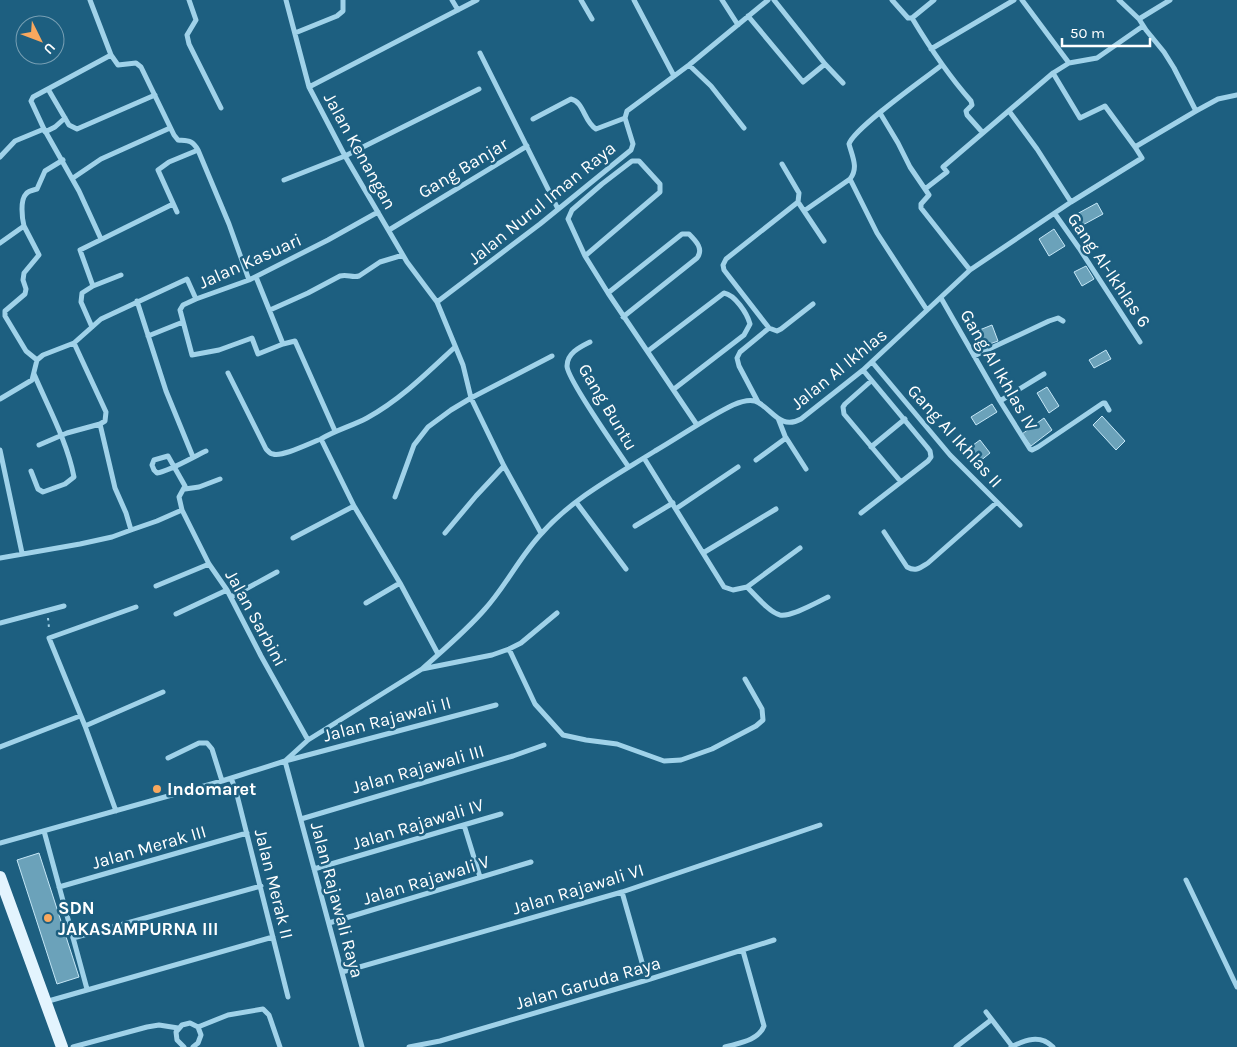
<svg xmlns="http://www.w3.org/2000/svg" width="1237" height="1047" viewBox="0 0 1237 1047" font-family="Karla,sans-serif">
	<rect width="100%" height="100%" fill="#1d5f80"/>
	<!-- building -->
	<path fill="#6ba2ba" stroke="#c5e7f7" d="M1097,203l6,11 -22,12 -6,-11z
		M1054,229l11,17 -16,10 -10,-17z
		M1086,266l8,13 -12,7 -8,-14z
		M992,325l6,16 -14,5 -7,-15z
		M1106,350l5,9 -17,9 -5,-8z
		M1047,387l12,19 -10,7 -12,-20z
		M992,404l5,8 -21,13 -5,-8z
		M1102,416l23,25 -9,9 -23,-25z
		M1044,418l8,12 -21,16 -9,-12z
		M980,440l10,13 -11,9 -10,-14z
		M39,853l40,124 -22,7 -40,-124z"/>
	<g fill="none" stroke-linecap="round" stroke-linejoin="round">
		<!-- path -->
		<path stroke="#a0d2e9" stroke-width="2" stroke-dasharray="2.5 4" stroke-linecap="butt" d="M48,618l1,10"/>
		<!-- street -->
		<path stroke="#a0d2e9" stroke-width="5" d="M90,0l21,55 7,10 18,-2 5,4 33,68 4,5c11,1 14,0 20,10l31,74 20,56
			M189,0l7,20 -9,15 2,9 32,64
			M286,0l23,87 36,69 62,106 30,40 26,63 8,33 33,68 37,67
			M452,0l6,10
			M581,0l11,19
			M634,0l40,76
			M722,0l16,25
			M774,0l51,64 18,19
			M892,0l16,18h4l22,-18
			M1022,0l47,63
			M748,16l55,66 22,-18
			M912,18c18,30 36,57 59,83l1,4 -6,6 1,4 16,18
			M1139,19l31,-19
			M295,33l42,-17 6,-5v-11
			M931,49l83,-49
			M480,53l78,156
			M689,65l22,21 33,42
			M1053,73l27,45 25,-12 30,41
			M309,87l168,-87
			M48,89l21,36 8,4 78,-34
			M1009,111l28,38 34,53
			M1196,111l22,-12 19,-4
			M880,113l18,30 12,24 19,28 -8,9v4l49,62
			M533,119l38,-20c13,3 13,23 25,30l29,-11
			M45,132l10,-5 10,-9
			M0,157l15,-16 29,-12
			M73,178l28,-19 69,-31
			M284,180l61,-24 134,-67
			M925,189l22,-17 -4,-5 110,-94 16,-10 28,-5 46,-32
			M798,202l26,39
			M804,211l46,-32
			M177,212l-19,-42 11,-8 29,-12
			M1055,214l24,34 61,94
			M24,226c-2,-8 -4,-26 2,-32 2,-3 7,-4 11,-5l8,-18 18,-11
			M389,230l138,-84
			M101,239l-22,-48 -35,-62 -13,-28 2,-4 78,-42
			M0,243l24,-17 15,29 -15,18 -1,7 3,9 -1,5 -20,17v5l21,35 11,9
			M585,256l75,-64v-8l-21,-23h-7l-30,23 -30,26 -4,9 17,37 23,37 89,132
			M256,277l27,67
			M93,286l-13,-36 93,-46
			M608,293l74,-59h7c7,7 15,15 8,24l-74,59
			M941,298l59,103 30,48 2,1 6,-3 65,-44h2l4,7
			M196,299l-13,6 -3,5 12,45 27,-5 33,-12 6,16 25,-10 12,-3 40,90
			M137,301l29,90 27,66
			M437,302l103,-78 91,-74 2,-6 -8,-26 2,-7 62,-46 79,-65
			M270,310l38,-17 32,-17c8,-2 12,2 19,0l21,-14 23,-7
			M927,310l-50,-77 -27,-54c9,-11 2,-23 -1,-35 5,-16 76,-66 93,-79
			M92,327l-11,-25 1,-9 11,-7 28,-11
			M769,328l-45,-58 -1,-5 3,-6 72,-57 1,-9 -17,-29
			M769,328l8,3 4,-2 32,-25
			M148,336l35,-14
			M590,342c-10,5 -23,11 -23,24 0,13 51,85 61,100
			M648,351l76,-58c11,2 23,20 26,31l-6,11 -70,54
			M974,356l75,-35 9,-3 5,3
			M872,362l78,93 70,70
			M228,373l38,76c2,2 4,5 7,5 10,3 37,-11 48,-15
			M871,381l-26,23 -2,3 1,7 57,68
			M0,399l32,-19 5,-20 6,-5 31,-12 27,-24 86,-40 9,20 53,-19 79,-40 50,-28
			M1000,401l44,-27
			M758,402l-19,-36 -2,-8 3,-6 29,-24
			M778,418l7,18 21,33
			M39,445l28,-12 33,-9
			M871,447l34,-28
			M0,450l22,103
			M644,458l80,129 9,3 14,-3c8,8 23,26 33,28 12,2 37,-13 48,-18
			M756,460l30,-22
			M31,471l7,18 5,3 22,-8 9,-7c-7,-36 -26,-70 -40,-103
			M185,489l14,-2 21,-8
			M395,497l19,-52 14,-18 23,-17 20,-12 81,-42
			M576,502l50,67
			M677,508l61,-41
			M182,510l27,54 18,26 34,66 47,84
			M861,513l67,-52 3,-4 -1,-6 -3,-4 -64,-77
			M635,526l38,-23
			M131,530l26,-9 25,-11 -3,-13 6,-11 -17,-30 -14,4 -2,5 2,5 3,3c13,-2 36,-16 49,-22
			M884,532l23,35c9,5 13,1 21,-4l68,-60
			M445,533l31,-37 28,-30
			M293,538l61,-32
			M703,553l73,-44
			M0,558l80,-14 32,-7 19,-7 -5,-17 -11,-25 -15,-64 5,-3 1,-9 -32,-69
			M156,586l53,-22
			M747,587l53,-39
			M231,597l46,-25
			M366,603l34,-20
			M176,614l51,-24
			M0,623l64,-17
			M509,649l26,55 28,31 23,5 31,4 47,17 17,-1 31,-11 44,-23 7,-6 -1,-11 -17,-30
			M438,654l-38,-71 -46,-77 -33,-67c15,-9 31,-13 46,-21 33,-18 60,-45 88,-71
			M422,669c21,-19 44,-38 63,-60 21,-23 35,-53 57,-76 31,-35 73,-57 113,-82 26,-15 51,-33 78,-46 7,-3 19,-7 26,-2 14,8 22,27 42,16l62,-49 107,-100 101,-68 71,-44 -7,-11 61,-36 -22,-43 -10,-16 -18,-22 -7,-11 -20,-19
			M85,726l78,-34
			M0,747l80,-31
			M168,758l31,-15h8l5,6 10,32
			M231,778l5,13 52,206
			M116,811l-31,-85 -36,-88 87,-31
			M301,819l212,-63 31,-11
			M464,825l16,52
			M44,831l43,158
			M0,843l222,-62 63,-20 23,-21 114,-71 70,-14 17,-6 12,-6 36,-30
			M314,869l187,-55
			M1186,880l51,107
			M59,887l188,-54
			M622,892l25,88
			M329,923l202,-61
			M73,938l188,-52
			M342,972l280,-80 198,-67
			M45,1002l228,-65
			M986,1012l26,34
			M198,1027l30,-12 35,-6 6,6 11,32
			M73,1047l74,-20 12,-2 19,3
			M184,1047l-7,-7 -1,-8 6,-7 8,-2 8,4 3,8 -3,8 -5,4
			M362,1047l-77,-286 211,-56
			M409,1047l31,-6 207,-61 127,-40
			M725,1047c14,-4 33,-6 39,-21l-21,-75
			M956,1047l35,-27
			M1011,1047c14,-7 29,-13 42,0"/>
		<!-- primary -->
		<path stroke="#e3f4fe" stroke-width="12" d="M0,877l62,170"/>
	</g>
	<!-- markers -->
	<g fill="#f9a85e" stroke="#1d5f80" stroke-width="2">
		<circle cx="157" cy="789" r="5"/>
		<circle cx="48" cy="918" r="5"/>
	</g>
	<g text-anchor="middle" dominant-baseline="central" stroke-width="5" stroke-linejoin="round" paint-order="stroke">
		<!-- street labels -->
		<g font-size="18" fill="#fff" stroke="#1d5f80">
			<text transform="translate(360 151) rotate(61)">Jalan Kenangan</text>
			<text transform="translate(463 168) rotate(-31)">Gang Banjar</text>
			<text transform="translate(542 203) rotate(-39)">Jalan Nurul Iman Raya</text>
			<text transform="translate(250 261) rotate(-24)">Jalan Kasuari</text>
			<text transform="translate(1109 270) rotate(56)">Gang Al-Ikhlas 6</text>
			<text transform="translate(839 369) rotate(-39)">Jalan Al Ikhlas</text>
			<text transform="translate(999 370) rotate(60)">Gang Al Ikhlas IV</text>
			<text transform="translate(608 407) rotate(59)">Gang Buntu</text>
			<text transform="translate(955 436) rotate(48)">Gang Al Ikhlas II</text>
			<text transform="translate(256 618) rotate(61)">Jalan Sarbini</text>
			<text transform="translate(387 719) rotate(-15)">Jalan Rajawali II</text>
			<text transform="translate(418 769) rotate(-16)">Jalan Rajawali III</text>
			<text transform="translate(418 824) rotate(-17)">Jalan Rajawali IV</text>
			<text transform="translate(149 847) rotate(-16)">Jalan Merak III</text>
			<text transform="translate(426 880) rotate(-17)">Jalan Rajawali V</text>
			<text transform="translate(274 884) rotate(76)">Jalan Merak II</text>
			<text transform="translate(578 889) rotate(-17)">Jalan Rajawali VI</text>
			<text transform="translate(337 900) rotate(75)">Jalan Rajawali Raya</text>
			<text transform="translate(588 983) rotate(-16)">Jalan Garuda Raya</text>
		</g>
		<!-- poi labels -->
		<g font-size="18" font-weight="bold" fill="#fff" stroke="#1d5f80" text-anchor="start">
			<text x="167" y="789">Indomaret</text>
			<text x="58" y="908">SDN<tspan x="58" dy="21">JAKASAMPURNA III</tspan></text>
		</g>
	</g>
	<!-- north arrow -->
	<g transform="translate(40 40) rotate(132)"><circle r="24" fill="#1d5f80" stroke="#779fb3"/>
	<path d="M0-4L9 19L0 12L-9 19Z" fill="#f9a85e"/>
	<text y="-8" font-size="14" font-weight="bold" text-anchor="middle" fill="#ffffff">U</text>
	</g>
	<!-- scale -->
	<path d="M1062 38v8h88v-8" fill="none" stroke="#ffffff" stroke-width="2.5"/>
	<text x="1070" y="38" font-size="15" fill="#ffffff" stroke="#1d5f80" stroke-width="4" paint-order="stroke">50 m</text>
</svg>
